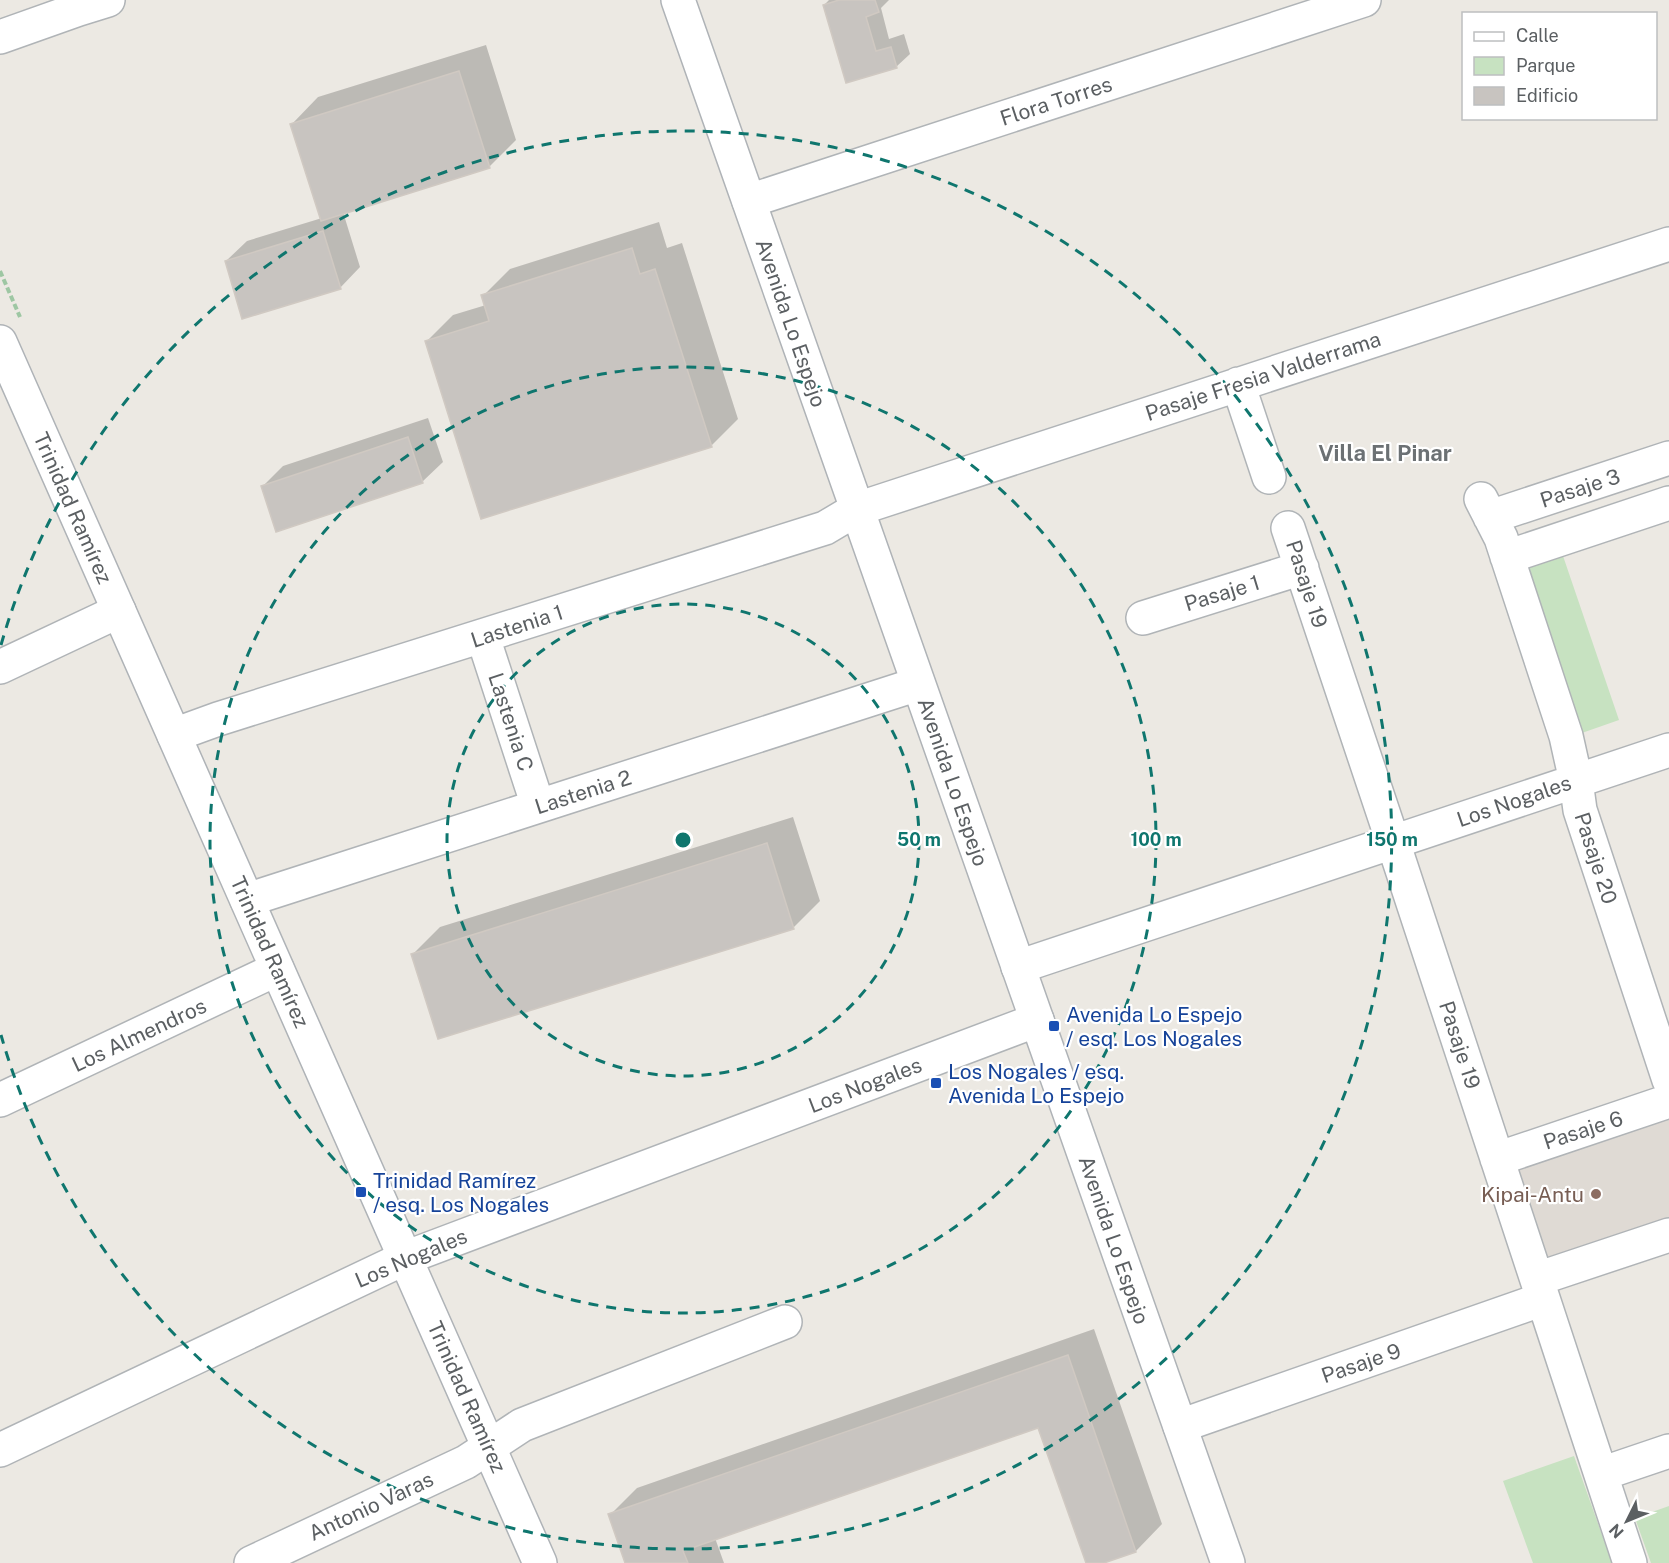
<svg xmlns="http://www.w3.org/2000/svg" width="1669" height="1563" viewBox="0 0 1669 1563" font-family="'Public Sans',sans-serif">
	<rect width="100%" height="100%" fill="#ece9e3"/>
	<!-- education -->
	<path fill="#dfdad4" d="M1669,1117v105l-125,41 -31,-97z"/>
	<!-- green -->
	<path fill="#c7e2c1" d="M1562,553l57,167 -40,14 -58,-168z
		M1574,1456l38,107h-79l-30,-82z
		M1669,1506v57h-18l-16,-45z"/>
	<!-- shadow -->
	<path fill="#0003" d="M829,0h60l-8,8 8,31 15,-5 6,20 -14,13 -49,14 -23,-76z
		M486,45l30,95 -27,27 -146,45 17,55 -20,21 -114,-27 21,-20 75,-23 -30,-94 26,-27z
		M659,222l8,26 15,-5 56,176 -27,27 -285,-104 27,-27 33,-10 -3,-9 27,-27z
		M428,418l15,44 -21,20 -159,4 20,-20z
		M793,817l27,84 -27,27 -380,26 27,-27z
		M1094,1329l68,195 -26,27 -37,12h-11l-49,-137 -324,112 9,25h-97l-17,-48 27,-27z"/>
	<!-- building -->
	<path fill="#c8c4c0" stroke="#d0c9c2" stroke-width="1.5" d="M839,0h36l4,12 -13,5 10,34 15,-4 6,21 -51,15 -23,-78z
		M459,71l31,97 -169,53 -31,-97z
		M323,231l18,58 -99,30 -17,-58z
		M632,248l8,26 15,-5 57,178 -231,72 -56,-178 64,-20 -8,-26z
		M408,437l15,46 -147,49 -15,-46z
		M767,843l27,86 -356,110 -27,-85z
		M1068,1355l68,197 -32,11h-18l-48,-135 -355,123 5,12h-63l-17,-49z"/>
	<g fill="none" stroke-linecap="round" stroke-linejoin="round">
		<defs>
			<path id="minor" d="M0,37l79,-28 29,-9
				M749,201l615,-201
				M1238,384l31,93
				M1481,499l20,39 65,198 10,45 4,29 89,270
				M1490,517l179,-59
				M1288,528l105,314 237,721
				M1507,557l162,-54
				M1143,618l159,-50
				M483,637l55,169
				M0,667l119,-56
				M174,735l44,-16 607,-191 32,-19 812,-265
				M247,900l671,-216
				M1018,967l651,-217
				M0,1100l277,-131
				M1497,1159l172,-58
				M1537,1279l132,-44
				M1180,1426l363,-127
				M0,1450l405,-192 632,-238
				M1601,1474l68,-23
				M251,1563l215,-101 56,-37 263,-103"/>
			<path id="secondary" d="M678,0l550,1563
				M0,342l540,1221"/>
		</defs>
		<!-- minor casing -->
		<use href="#minor" stroke="#b0b4b7" stroke-width="36"/>
		<!-- secondary casing -->
		<use href="#secondary" stroke="#afb3b7" stroke-width="36"/>
		<!-- path -->
		<path stroke="#9ec7a3" stroke-width="4" stroke-dasharray="6 3" stroke-linecap="butt" d="M0,271l20,46"/>
		<!-- minor -->
		<use href="#minor" stroke="#fff" stroke-width="33"/>
		<!-- secondary -->
		<use href="#secondary" stroke="#fff" stroke-width="33"/>
	</g>
	<!-- distance rings -->
	<g fill="none" stroke="#0f766e" stroke-width="3" stroke-dasharray="10 8">
		<circle cx="683" cy="840" r="236"/>
		<circle cx="683" cy="840" r="473"/>
		<path d="M1 645A709 709 0 1 1 1 1035"/>
	</g>
	<!-- markers -->
	<g fill="#1a4fb4" stroke="#fff" stroke-width="2">
		<rect x="1048" y="1020" width="12" height="12" rx="3"/>
		<rect x="930" y="1077" width="12" height="12" rx="3"/>
		<rect x="355" y="1186" width="12" height="12" rx="3"/>
	</g>
	<circle fill="#8d6e63" stroke="#fff" stroke-width="2" cx="1596" cy="1194" r="6"/>
	<g text-anchor="middle" dominant-baseline="central" stroke-width="4.5" stroke-linejoin="round" paint-order="stroke">
		<!-- street labels -->
		<g font-size="21" fill="#5b5f62" stroke="#fff">
			<text transform="translate(1056 101) rotate(-18)">Flora Torres</text>
			<text transform="translate(791 323) rotate(71)">Avenida Lo Espejo</text>
			<text transform="translate(1263 376) rotate(-18)">Pasaje Fresia Valderrama</text>
			<text transform="translate(1580 488) rotate(-18)">Pasaje 3</text>
			<text transform="translate(73 508) rotate(66)">Trinidad Ramírez</text>
			<text transform="translate(1307 584) rotate(72)">Pasaje 19</text>
			<text transform="translate(1222 593) rotate(-17)">Pasaje 1</text>
			<text transform="translate(517 626) rotate(-18)">Lastenia 1</text>
			<text transform="translate(511 722) rotate(72)">Lastenia C</text>
			<text transform="translate(953 782) rotate(71)">Avenida Lo Espejo</text>
			<text transform="translate(583 792) rotate(-18)">Lastenia 2</text>
			<text transform="translate(1514 801) rotate(-19)">Los Nogales</text>
			<text transform="translate(1596 858) rotate(72)">Pasaje 20</text>
			<text transform="translate(270 952) rotate(66)">Trinidad Ramírez</text>
			<text transform="translate(139 1035) rotate(-25)">Los Almendros</text>
			<text transform="translate(1460 1045) rotate(72)">Pasaje 19</text>
			<text transform="translate(865 1085) rotate(-21)">Los Nogales</text>
			<text transform="translate(1583 1130) rotate(-18)">Pasaje 6</text>
			<text transform="translate(1114 1240) rotate(71)">Avenida Lo Espejo</text>
			<text transform="translate(411 1258) rotate(-23)">Los Nogales</text>
			<text transform="translate(1361 1363) rotate(-19)">Pasaje 9</text>
			<text transform="translate(467 1397) rotate(66)">Trinidad Ramírez</text>
			<text transform="translate(371 1506) rotate(-25)">Antonio Varas</text>
		</g>
		<!-- transit labels -->
		<g font-size="21" fill="#164399" stroke="#fff" text-anchor="start">
			<text x="1066" y="1014">Avenida Lo Espejo<tspan x="1066" dy="24">/ esq. Los Nogales</tspan></text>
			<text x="948" y="1071">Los Nogales / esq.<tspan x="948" dy="24">Avenida Lo Espejo</tspan></text>
			<text x="373" y="1180">Trinidad Ramírez<tspan x="373" dy="24">/ esq. Los Nogales</tspan></text>
		</g>
		<!-- education labels -->
		<g font-size="21" fill="#785e54" stroke="#fff" text-anchor="end">
			<text x="1584" y="1194">Kipai-Antu</text>
		</g>
		<!-- neighbourhood labels -->
		<g font-size="22" font-weight="bold" fill="#6c7174" stroke="#fff">
			<text x="1385" y="453">Villa El Pinar</text>
		</g>
	</g>
	<circle cx="683" cy="840" r="9" fill="#0f766e" stroke="#fff" stroke-width="3"/>
	<g font-size="18" text-anchor="middle" font-weight="bold" fill="#0f766e" stroke="#fff" stroke-width="4.5" stroke-linejoin="round" paint-order="stroke">
		<text x="919" y="846">50 m</text>
		<text x="1156" y="846">100 m</text>
		<text x="1392" y="846">150 m</text>
	</g>
	<!-- legend -->
	<rect x="1462" y="12" width="195" height="108" fill="#ffffff" stroke="#bdbfc0" stroke-width="1.5"/>
	<rect x="1474" y="32" width="30" height="9" fill="#ffffff" stroke="#bdbfc0" stroke-width="1.5"/>
	<text x="1516" y="42" font-size="18" fill="#5b5f62">Calle</text>
	<rect x="1474" y="57" width="30" height="18" fill="#c7e2c1" stroke="#bdbfc0" stroke-width="1.5"/>
	<text x="1516" y="72" font-size="18" fill="#5b5f62">Parque</text>
	<rect x="1474" y="87" width="30" height="18" fill="#c8c4c0" stroke="#bdbfc0" stroke-width="1.5"/>
	<text x="1516" y="102" font-size="18" fill="#5b5f62">Edificio</text>
	<!-- north arrow -->
	<g transform="translate(1627 1521) rotate(227)" stroke="#ffffff" stroke-width="4.5" paint-order="stroke">
	<path d="M0-4.5L10 22L0 15L-10 22Z" fill="#5b5f62"/>
	<text y="-9" font-size="16" font-weight="bold" text-anchor="middle" fill="#5b5f62">N</text>
	</g>
</svg>
